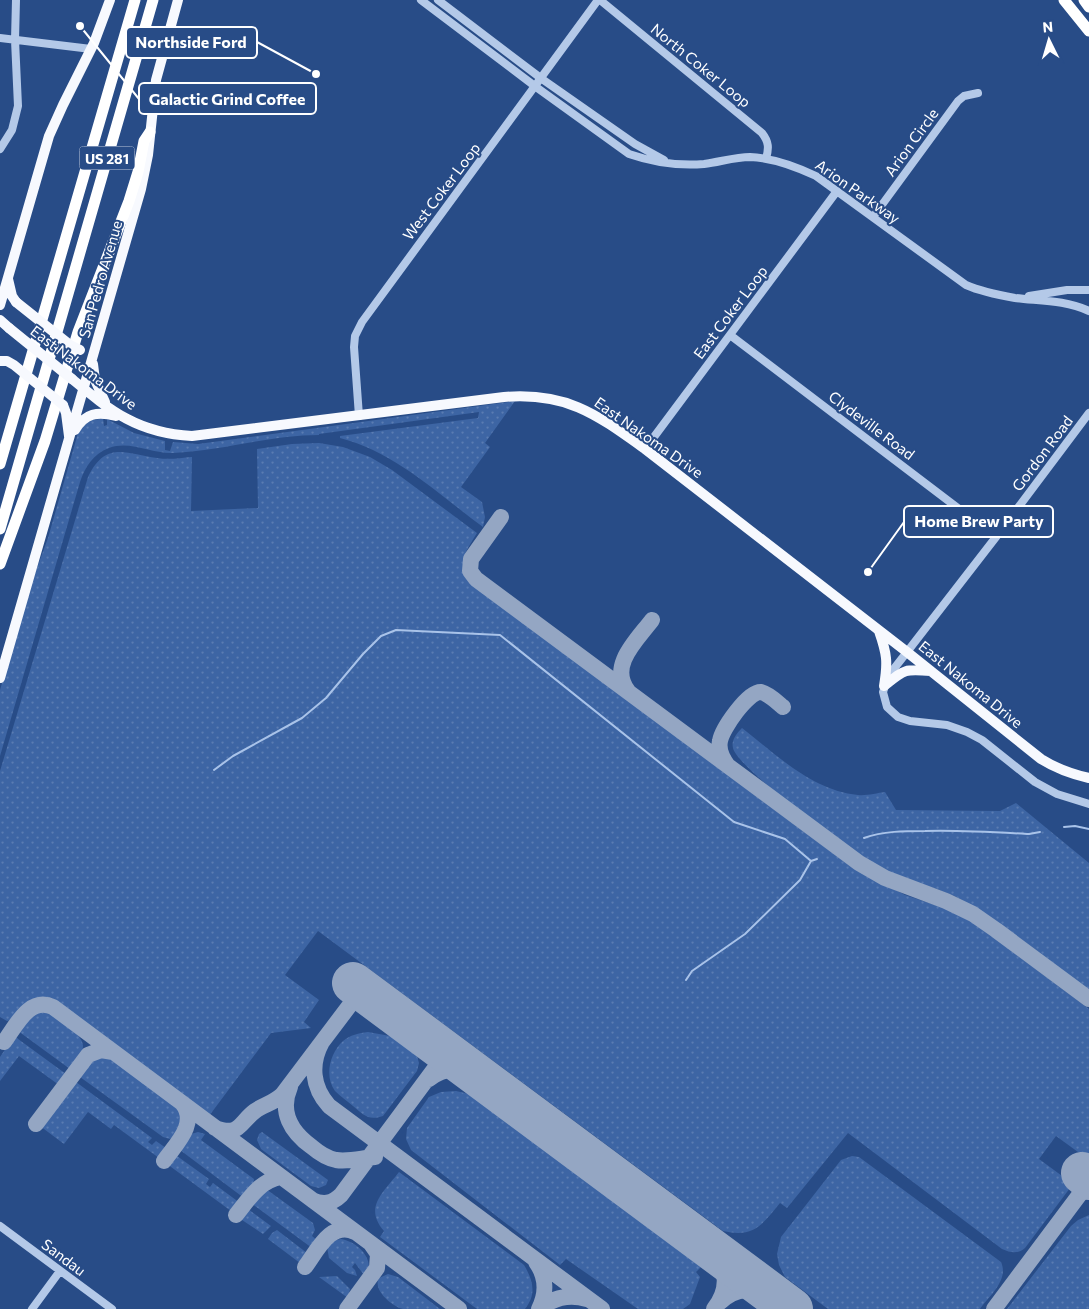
<svg xmlns="http://www.w3.org/2000/svg" width="1089" height="1309" viewBox="0 0 1089 1309" font-family="Commissioner,sans-serif">
	<defs>
		<pattern id="grass-dots" width="8" height="8" patternUnits="userSpaceOnUse" patternTransform="scale(1.25)"><rect width="8" height="8" fill="#3d65a4"/><path d="M2 2h.1M6 6h.1" fill="none" stroke="#5a7cb2" stroke-width="1.8" stroke-linecap="round"/></pattern>
	</defs>
	<rect width="100%" height="100%" fill="#284c87"/>
	<!-- grass -->
	<path fill="url(#grass-dots)" d="M515,401l-30,42 5,4 -29,40 21,15 3,15 -2,10c-45,-33 -88,-75 -143,-89v-2l138,-18 1,-6 -160,22v1c-49,0 -97,16 -146,18 -21,1 -43,-13 -64,-5 -16,6 -24,19 -29,34l-80,274v-66l31,-106 17,-46 30,-105 3,-5 13,-10 1,2 8,-2 1,8 3,-1v-6l27,14 31,8v9l5,1 3,-9 25,2z
		M319,443l24,4 27,10 22,13 85,63c-12,20 -20,28 -7,50l380,283 55,29 48,16 24,14 112,84v151l-33,-24 -17,23 34,25 -48,64c-7,6 -14,5 -23,1l-154,-116 -61,75 -7,-5c-18,22 -26,35 -57,28l-405,-300 -33,44 34,25 -15,22 7,6 -40,5 -62,83 -152,-113c-12,-6 -26,-6 -35,4 -4,4 -7,9 -11,13l-4,1 -7,-4v-246l88,-294c18,-37 38,-23 69,-19 12,2 23,0 35,-1l-1,54 67,-3 -1,-59 35,-5z
		M742,728c35,27 69,62 116,67 8,1 19,-2 27,-3l11,18 104,1 16,-8 73,60v127c-42,-31 -82,-64 -127,-90 -20,-12 -51,-17 -74,-27 -24,-12 -151,-104 -155,-125 -2,-8 4,-15 9,-20z
		M40,1010c11,0 43,23 43,36 0,9 -7,16 -13,23l-52,-38 13,-17z
		M368,1032l22,4 27,20 2,7 -2,8 -34,45c-15,5 -19,-1 -30,-10 -6,-5 -13,-10 -18,-15 -11,-15 -5,-38 8,-50 7,-6 16,-8 25,-9z
		M14,1036l52,38 -7,11 -40,-29 -19,25v-24z
		M101,1055l14,5 63,49c8,11 3,24 -8,30l-7,-2 -83,-60 -1,-3 12,-15z
		M76,1082l76,56 -4,4 4,3 4,-4 10,7 -7,10 -45,-33 -3,4 -23,-17 -24,32 -24,-18 32,-42z
		M456,1091l13,3 232,173 -5,5 4,5 -10,27 -7,5h-45l-72,-50 -6,6 -149,-115 -5,-11 1,-11 22,-31 12,-5z
		M198,1132l7,2 -4,6 53,39 -1,7 -9,12 -64,-48 -1,-3 9,-12z
		M262,1132l66,48 -2,5 -7,3 -8,-2 -50,-37 -4,-9 2,-6z
		M177,1156l32,23 -3,5 4,3 3,-4 27,20 -6,8h-3l-64,-47 5,-7z
		M852,1156l7,1 142,105c8,18 -11,33 -21,47h-152l-43,-32 -6,-12 -2,-11 4,-17 60,-77z
		M399,1172l125,93c9,15 13,29 1,44h-48l-97,-72 4,-6c-21,-24 0,-39 15,-59z
		M266,1189l47,34 2,7 -3,6 6,5 -6,7 -61,-45 11,-13z
		M248,1209l23,17 -8,8 -21,-14 -1,-3z
		M1089,1215v94h-82l64,-83 7,-6z
		M277,1230l30,23 -7,10 -32,-24 4,-6z
		M341,1239c13,2 28,14 28,28l-5,8 -9,-12 -3,4 3,3 2,6 -10,-3 -18,-15 -2,-11 5,-6z
		M388,1274l10,3 42,32c-11,0 -25,0 -37,0 -10,-2 -31,-19 -24,-31z
		M337,1276l13,13 -2,9 -29,-21z"/>
	<g fill="none" stroke-linecap="round" stroke-linejoin="round">
		<!-- stream -->
		<path stroke="#a9c3e9" stroke-width="2" d="M214,770l19,-14 69,-38 24,-20 37,-44 18,-18 15,-6 104,5 234,187 51,17 26,22
			M1064,827l11,-1 14,3
			M864,838c19,-7 41,-7 61,-7 35,-1 69,1 104,3l11,-2
			M686,980l6,-9 53,-37 55,-54 11,-19 6,-2"/>
		<!-- taxiway -->
		<path stroke="#94a6c3" stroke-width="16" d="M501,517l-30,42 -1,12 6,8 383,284 26,15 61,23 27,13 23,16 93,69
			M628,691c-20,-25 9,-51 24,-71
			M728,766c-6,-8 -10,-16 -8,-25 2,-12 28,-50 41,-49 8,2 16,10 22,15
			M4,1042c12,-16 25,-46 49,-35l406,302
			M322,1042c-12,22 -10,45 7,64l273,203
			M429,1079c22,-16 34,-9 56,2
			M290,1087c-11,25 1,45 22,60 7,6 14,11 24,13 13,2 26,-2 39,-3
			M36,1124l52,-69 13,-5 12,2
			M215,1128c25,9 24,-5 40,-17 8,-6 19,-8 27,-16l80,-106
			M164,1161c11,-16 35,-38 18,-58
			M312,1200c11,5 20,4 29,-5l106,-143
			M236,1215c13,-16 23,-34 45,-38
			M708,1246c19,19 23,41 6,63
			M536,1262c10,14 11,31 3,47
			M305,1267c12,-16 26,-47 50,-35
			M718,1304c19,-19 36,-16 59,-7
			M347,1309l30,-41 1,-14 -7,-10
			M540,1309c14,-12 30,-15 47,-10
			M994,1309l95,-127"/>
		<!-- runway -->
		<path stroke="#94a6c3" stroke-width="42" d="M353,983l439,326
			M1082,1173l7,6"/>
		<!-- minor -->
		<path stroke="#b4c9e8" stroke-width="8" d="M421,0l115,87 93,67c23,8 50,12 75,10 16,-2 31,-7 46,-7 24,1 45,9 66,19l150,109c16,7 32,10 49,13 26,3 50,2 74,13
			M438,0l104,79 93,65 29,16
			M600,0l162,133c7,9 7,15 4,26
			M0,38l91,11
			M0,149l12,-19 6,-24 -3,-66 1,-40
			M873,217l85,-116 6,-5 14,-3
			M1029,296l38,-6h22
			M730,335l266,202
			M1089,413l-93,124 -89,115 -18,23 -6,17 4,15 11,10 12,4 37,4 20,7 15,8 53,42 22,12 32,10
			M359,416l-5,-69 1,-11 7,-14 236,-322
			M645,449l192,-258
			M0,1226l112,83
			M32,1309l28,-38"/>
		<!-- major -->
		<path stroke="#f7f9fe" stroke-width="10" d="M8,279l4,17 4,6
			M0,305l49,-169 14,-31 31,-62 16,-43
			M0,320l9,8
			M93,364l2,16 10,22
			M72,379c40,33 66,54 120,57l312,-39c63,-5 92,17 141,52l262,203 134,107c16,10 30,15 48,19
			M63,405l3,8 3,23
			M75,430c10,-17 23,-19 41,-14
			M879,631c8,23 9,31 5,55
			M0,678l141,-489 7,-34 8,-75 22,-80
			M884,686c21,-17 20,-17 47,-15"/>
		<!-- highway -->
		<path stroke="#fff" stroke-width="11" d="M1064,0l25,31
			M1084,0l5,7
			M0,464l135,-464
			M0,529l153,-529
			M0,564l45,-123 33,-109 51,-131 9,-29 6,-31 6,-9"/>
		<!-- major-bridge -->
		<path stroke="#f7f9fe" stroke-width="10" d="M16,302l54,43 10,5
			M9,328l63,51
			M0,361h7l7,4 49,40"/>
	</g>
	<g text-anchor="middle" dominant-baseline="central" stroke-width="4" stroke-linejoin="round" paint-order="stroke">
		<!-- shield labels -->
		<rect fill="#284c87" stroke="#bec9db" stroke-width="1" x="79.5" y="146.5" width="55" height="23" rx="4"/>
		<g font-size="14" font-weight="bold" fill="#fff">
			<text x="107" y="158">US 281</text>
		</g>
		<!-- street labels -->
		<g font-size="15" fill="#fff" stroke="#284c87">
			<text transform="translate(701 65) rotate(39)">North Coker Loop</text>
			<text transform="translate(911 142) rotate(-54)">Arion Circle</text>
			<text transform="translate(441 191) rotate(-53)">West Coker Loop</text>
			<text transform="translate(858 191) rotate(35)">Arion Parkway</text>
			<text transform="translate(100 279) rotate(-74)">San Pedro Avenue</text>
			<text transform="translate(730 312) rotate(-53)">East Coker Loop</text>
			<text transform="translate(84 367) rotate(37)">East Nakoma Drive</text>
			<text transform="translate(872 425) rotate(37)">Clydeville Road</text>
			<text transform="translate(649 437) rotate(35)">East Nakoma Drive</text>
			<text transform="translate(1042 453) rotate(-53)">Gordon Road</text>
			<text transform="translate(971 684) rotate(39)">East Nakoma Drive</text>
			<text transform="translate(64 1257) rotate(37)">Sandau</text>
		</g>
	</g>
	<!-- callouts -->
	<path fill="none" stroke="#fff" stroke-width="2" d="M316 74L257 42M80 26L139 99M868 572L904 522"/>
	<g fill="#fff" stroke="#284c87" stroke-width="2">
		<circle cx="316" cy="74" r="5"/>
		<circle cx="80" cy="26" r="5"/>
		<circle cx="868" cy="572" r="5"/>
	</g>
	<g fill="#284c87" stroke="#fff" stroke-width="2">
		<rect x="126" y="27" width="131" height="31" rx="5"/>
		<rect x="139" y="83" width="177" height="31" rx="5"/>
		<rect x="904" y="506" width="149" height="31" rx="5"/>
	</g>
	<g font-size="16" text-anchor="middle" font-weight="bold" fill="#fff">
		<text x="191" y="48">Northside Ford</text>
		<text x="227" y="105">Galactic Grind Coffee</text>
		<text x="979" y="527">Home Brew Party</text>
	</g>
	<!-- north arrow -->
	<g transform="translate(1049 40) rotate(355)" stroke="#284c87" stroke-width="4" paint-order="stroke">
	<path d="M0-4L9 19L0 12L-9 19Z" fill="#ffffff"/>
	<text y="-8" font-size="14" font-weight="bold" text-anchor="middle" fill="#ffffff">N</text>
	</g>
</svg>
